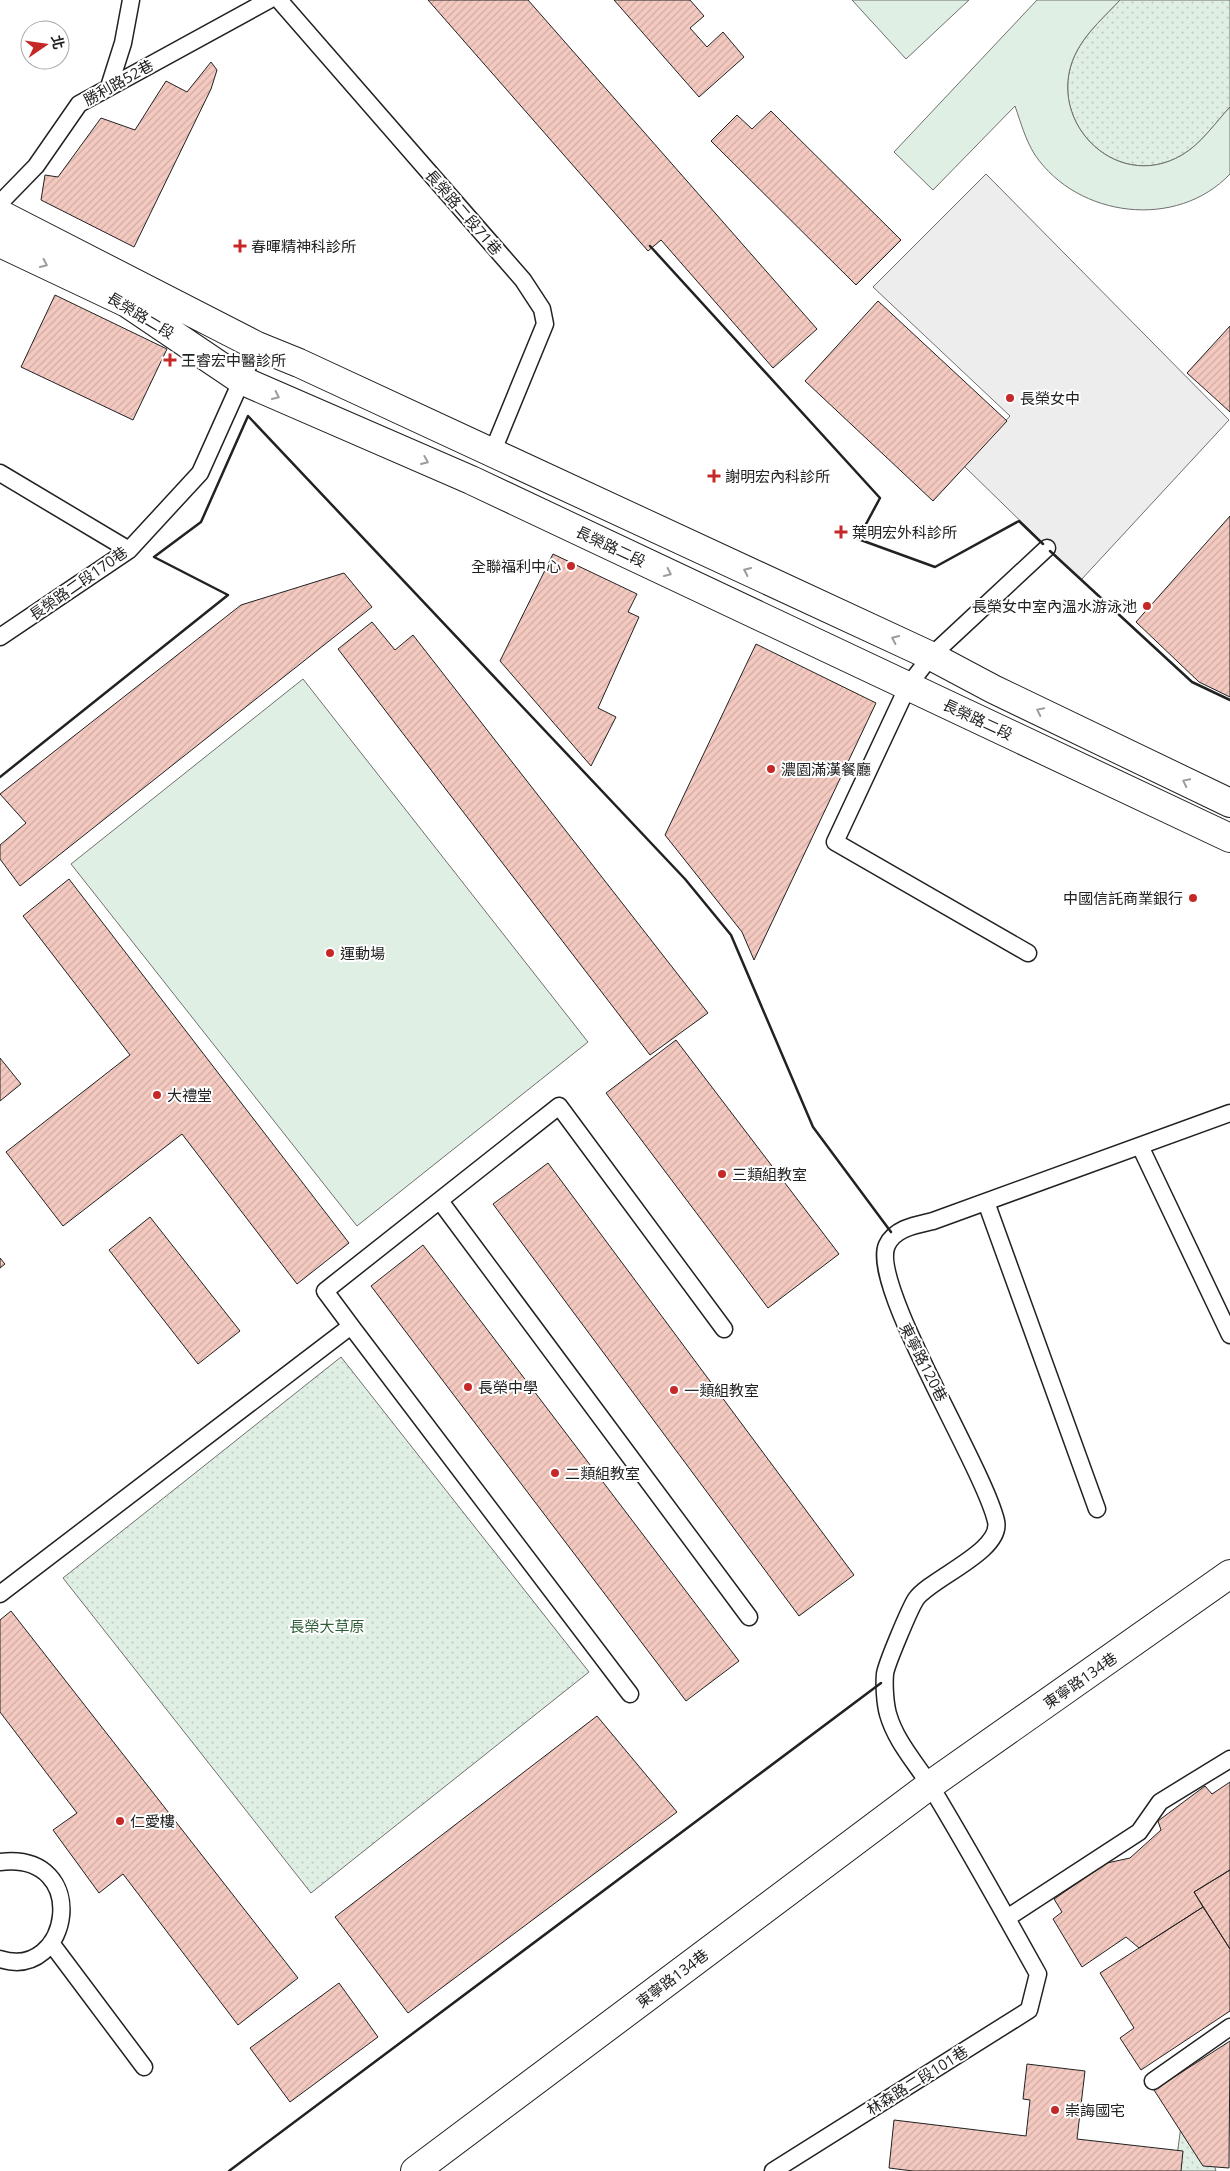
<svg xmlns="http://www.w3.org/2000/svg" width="1230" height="2171" viewBox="0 0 1230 2171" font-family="'Open Sans','Noto Sans TC',sans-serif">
	<defs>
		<pattern id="green-dots" width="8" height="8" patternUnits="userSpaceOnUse" patternTransform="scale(1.25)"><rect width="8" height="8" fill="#e0efe3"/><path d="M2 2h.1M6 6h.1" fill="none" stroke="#c0cdc2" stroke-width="1.8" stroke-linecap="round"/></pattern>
		<pattern id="building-hatch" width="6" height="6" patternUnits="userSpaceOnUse" patternTransform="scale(1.25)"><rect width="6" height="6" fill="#f3c9c0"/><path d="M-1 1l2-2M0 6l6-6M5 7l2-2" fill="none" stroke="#d0aca5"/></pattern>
	</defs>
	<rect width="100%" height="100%" fill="#fff"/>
	<!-- green -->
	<path fill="url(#green-dots)" stroke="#6f6f6f" d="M1120,0h110v107c-15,16 -29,37 -48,48 -68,40 -142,-39 -104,-106 10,-18 28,-34 42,-49z
		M341,1357l248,315 -278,221 -248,-315z
		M1181,2126l33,39 2,6h-41z"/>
	<!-- pitch -->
	<path fill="#e0efe3" stroke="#6f6f6f" d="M852,0h117l-63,59z
		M1037,0h83c-14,15 -32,31 -42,49 -38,67 36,146 104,106 19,-11 33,-32 48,-48v67c-53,56 -152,44 -195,-19 -10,-16 -14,-32 -20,-49l-82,84 -39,-38z
		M303,679l285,363 -231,184 -286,-362z"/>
	<!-- parking -->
	<path fill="#ededed" stroke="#6f6f6f" d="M986,174l243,246 -148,160 -117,-114 46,-50 -137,-129z"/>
	<!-- building -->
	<path fill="url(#building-hatch)" stroke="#222" d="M428,0h100l289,329 -44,39 -112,-128 -13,11z
		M614,0h76l14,16 -14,12 17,19 16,-15 21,25 -45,40z
		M211,62l6,8 -6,19 -77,158 -93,-47 4,-25 13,2 43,-59 34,12 31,-49 21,11z
		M771,111l130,129 -45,45 -145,-144 26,-26 15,14z
		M55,295l112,54 -34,71 -112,-53z
		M878,301l129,120 -74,80 -128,-120z
		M1230,326v86l-43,-39z
		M1230,516v181l-31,-15 -63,-60z
		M553,554l84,40 -9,18 11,5 -41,91 18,9 -25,49 -91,-105z
		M344,573l28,34 -352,279 -20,-27v-14l26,-22 -26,-29 241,-189z
		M372,622l23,28 18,-15 295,378 -58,42 -312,-406z
		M756,644l120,59 -122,257 -12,-28 -77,-97z
		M69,879l280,364 -52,41 -115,-150 -119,92 -57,-74 124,-97 -107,-139z
		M676,1040l163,214 -71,54 -162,-215z
		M0,1058l21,26 -21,17z
		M548,1163l306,412 -55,41 -306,-412z
		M150,1217l90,114 -42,33 -89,-114z
		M423,1245l316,416 -53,40 -315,-415z
		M0,1258l5,6 -5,4z
		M11,1611l287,367 -60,47 -115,-151 -24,19 -46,-63 24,-17 -77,-101v-92z
		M597,1716l80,96 -269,201 -73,-96z
		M1230,1782v88l-36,22 9,15 -64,41 -13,-11 -44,30 -29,-48 9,-7 -8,-13 53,-36 23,-5 31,-28 -3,-9 47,-35 7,8z
		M1230,1870v79l-36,-57z
		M1203,1907l27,42v62l-89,59 -21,-32 14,-10 -34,-55z
		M339,1983l39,54 -88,65 -40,-54z
		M1230,2041l-1,127 -26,-2 -49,-76z
		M1027,2064l58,7 -8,68 106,12 -2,20h-268l-24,-3 5,-48 132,16 4,-36 -7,-1z"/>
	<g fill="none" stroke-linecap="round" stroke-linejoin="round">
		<defs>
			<path id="service" d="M279,0l244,280 19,29 3,15 -53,129
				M109,87l14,-44 8,-43
				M0,203l36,-37 43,-62 190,-104
				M0,473l129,77
				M0,637l129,-87 71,-77 57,-127
				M1028,953l-193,-111 73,-156 23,-30 116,-108
				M1140,1146l90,189
				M440,1201l309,416
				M986,1202l111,307
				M351,1326l-26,-35 234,-185 165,223
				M0,1594l351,-268 279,368
				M0,1862c92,-11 71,120 0,97
				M1007,1918l132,-86 21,-30 70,-43
				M51,1943l93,124
				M1153,2081l77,-54
				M773,2171l256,-161 9,-36c-35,-63 -70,-126 -107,-187 -15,-24 -35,-45 -43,-73 -3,-11 -4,-29 -3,-40 1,-9 25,-66 31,-75 15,-21 87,-48 80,-78 -13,-55 -127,-237 -109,-276 8,-17 29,-20 46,-24l297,-108"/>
			<path id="minor" d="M415,2171l515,-386 300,-211"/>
			<path id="tertiary" d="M0,214l257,132 42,17 632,293 62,33 237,114
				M0,243l127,60 114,77 230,100 759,358"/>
		</defs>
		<!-- service casing -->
		<use href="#service" stroke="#222" stroke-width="19"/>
		<!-- minor casing -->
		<use href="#minor" stroke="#222" stroke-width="30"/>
		<!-- tertiary casing -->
		<use href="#tertiary" stroke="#222" stroke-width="30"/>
		<!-- service -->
		<use href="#service" stroke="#fff" stroke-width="16"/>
		<!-- minor -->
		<use href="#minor" stroke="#fff" stroke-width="28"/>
		<!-- tertiary -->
		<use href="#tertiary" stroke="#fff" stroke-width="28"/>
		<!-- wall -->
		<path stroke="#222" stroke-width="2.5" d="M650,246l230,252 -22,41 77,28 84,-46 24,23
			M1050,551l142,131 38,18
			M0,777l228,-182 -74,-38 47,-35 47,-106 437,463 46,56 82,192 78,105
			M229,2171l652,-488"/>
	</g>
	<!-- one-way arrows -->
	<defs><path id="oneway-chevron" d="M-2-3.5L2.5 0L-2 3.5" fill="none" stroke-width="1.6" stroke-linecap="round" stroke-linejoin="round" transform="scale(1.25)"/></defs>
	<g stroke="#9c9c9c">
		<use href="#oneway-chevron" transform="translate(44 264) rotate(25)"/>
		<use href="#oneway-chevron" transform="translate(276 396) rotate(25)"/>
		<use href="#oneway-chevron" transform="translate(425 461) rotate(23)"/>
		<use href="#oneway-chevron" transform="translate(747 571) rotate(-155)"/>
		<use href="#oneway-chevron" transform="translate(668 573) rotate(25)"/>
		<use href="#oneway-chevron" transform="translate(895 639) rotate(-155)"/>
		<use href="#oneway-chevron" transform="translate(1040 711) rotate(-154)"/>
		<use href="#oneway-chevron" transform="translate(1186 782) rotate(-154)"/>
	</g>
	<!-- markers -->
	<g fill="#c62828" stroke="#fff" stroke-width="2">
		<path d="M237.5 238.5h5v5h5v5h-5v5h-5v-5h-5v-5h5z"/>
		<path d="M167.5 352.5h5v5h5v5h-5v5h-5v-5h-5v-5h5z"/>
		<circle cx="1010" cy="398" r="5"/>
		<path d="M711.5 468.5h5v5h5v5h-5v5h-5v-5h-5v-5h5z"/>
		<path d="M838.5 524.5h5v5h5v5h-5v5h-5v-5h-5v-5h5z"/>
		<circle cx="571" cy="566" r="5"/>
		<circle cx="1147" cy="606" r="5"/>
		<circle cx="771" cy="769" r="5"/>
		<circle cx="1193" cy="898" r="5"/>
		<circle cx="330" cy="953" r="5"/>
		<circle cx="157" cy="1095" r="5"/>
		<circle cx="722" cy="1174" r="5"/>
		<circle cx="468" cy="1387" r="5"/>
		<circle cx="674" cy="1390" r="5"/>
		<circle cx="555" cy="1473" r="5"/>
		<circle cx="120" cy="1821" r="5"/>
		<circle cx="1055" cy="2110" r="5"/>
	</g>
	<g text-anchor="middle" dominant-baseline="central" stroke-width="4" stroke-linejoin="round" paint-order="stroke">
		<!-- street labels -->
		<g font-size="15" fill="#222" stroke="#fff">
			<text transform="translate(118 82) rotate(-29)">勝利路52巷</text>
			<text transform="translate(464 212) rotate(49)">長榮路二段71巷</text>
			<text transform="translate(141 315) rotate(31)">長榮路二段</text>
			<text transform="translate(611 546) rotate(25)">長榮路二段</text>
			<text transform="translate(78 583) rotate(-35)">長榮路二段170巷</text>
			<text transform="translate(978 719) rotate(25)">長榮路二段</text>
			<text transform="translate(924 1362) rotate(63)">東寧路120巷</text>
			<text transform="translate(1080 1680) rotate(-35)">東寧路134巷</text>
			<text transform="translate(672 1978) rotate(-37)">東寧路134巷</text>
			<text transform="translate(917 2080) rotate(-32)">林森路二段101巷</text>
		</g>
		<!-- poi labels -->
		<g font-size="15" fill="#222" stroke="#fff" text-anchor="start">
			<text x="251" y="246">春暉精神科診所</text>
			<text x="181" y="360">王睿宏中醫診所</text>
			<text x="1020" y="398">長榮女中</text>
			<text x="725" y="476">謝明宏內科診所</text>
			<text x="852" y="532">葉明宏外科診所</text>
			<text x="561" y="566" text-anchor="end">全聯福利中心</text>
			<text x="1137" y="606" text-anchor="end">長榮女中室內溫水游泳池</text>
			<text x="781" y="769">濃園滿漢餐廳</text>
			<text x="1183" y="898" text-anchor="end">中國信託商業銀行</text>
			<text x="340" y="953">運動場</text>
			<text x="167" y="1095">大禮堂</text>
			<text x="732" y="1174">三類組教室</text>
			<text x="478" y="1387">長榮中學</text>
			<text x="684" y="1390">一類組教室</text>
			<text x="565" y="1473">二類組教室</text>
			<text x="130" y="1821">仁愛樓</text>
			<text x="1065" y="2110">崇誨國宅</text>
		</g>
		<!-- park labels -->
		<g font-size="15" fill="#2f5e38" stroke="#fff">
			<text x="327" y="1626">長榮大草原</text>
		</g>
	</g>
	<!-- north arrow -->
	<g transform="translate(45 45) rotate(77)"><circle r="24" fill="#ffffff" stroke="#a7a7a7"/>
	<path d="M0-4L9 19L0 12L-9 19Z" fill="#c62828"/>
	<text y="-8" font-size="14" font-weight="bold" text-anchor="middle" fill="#222222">北</text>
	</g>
</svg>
